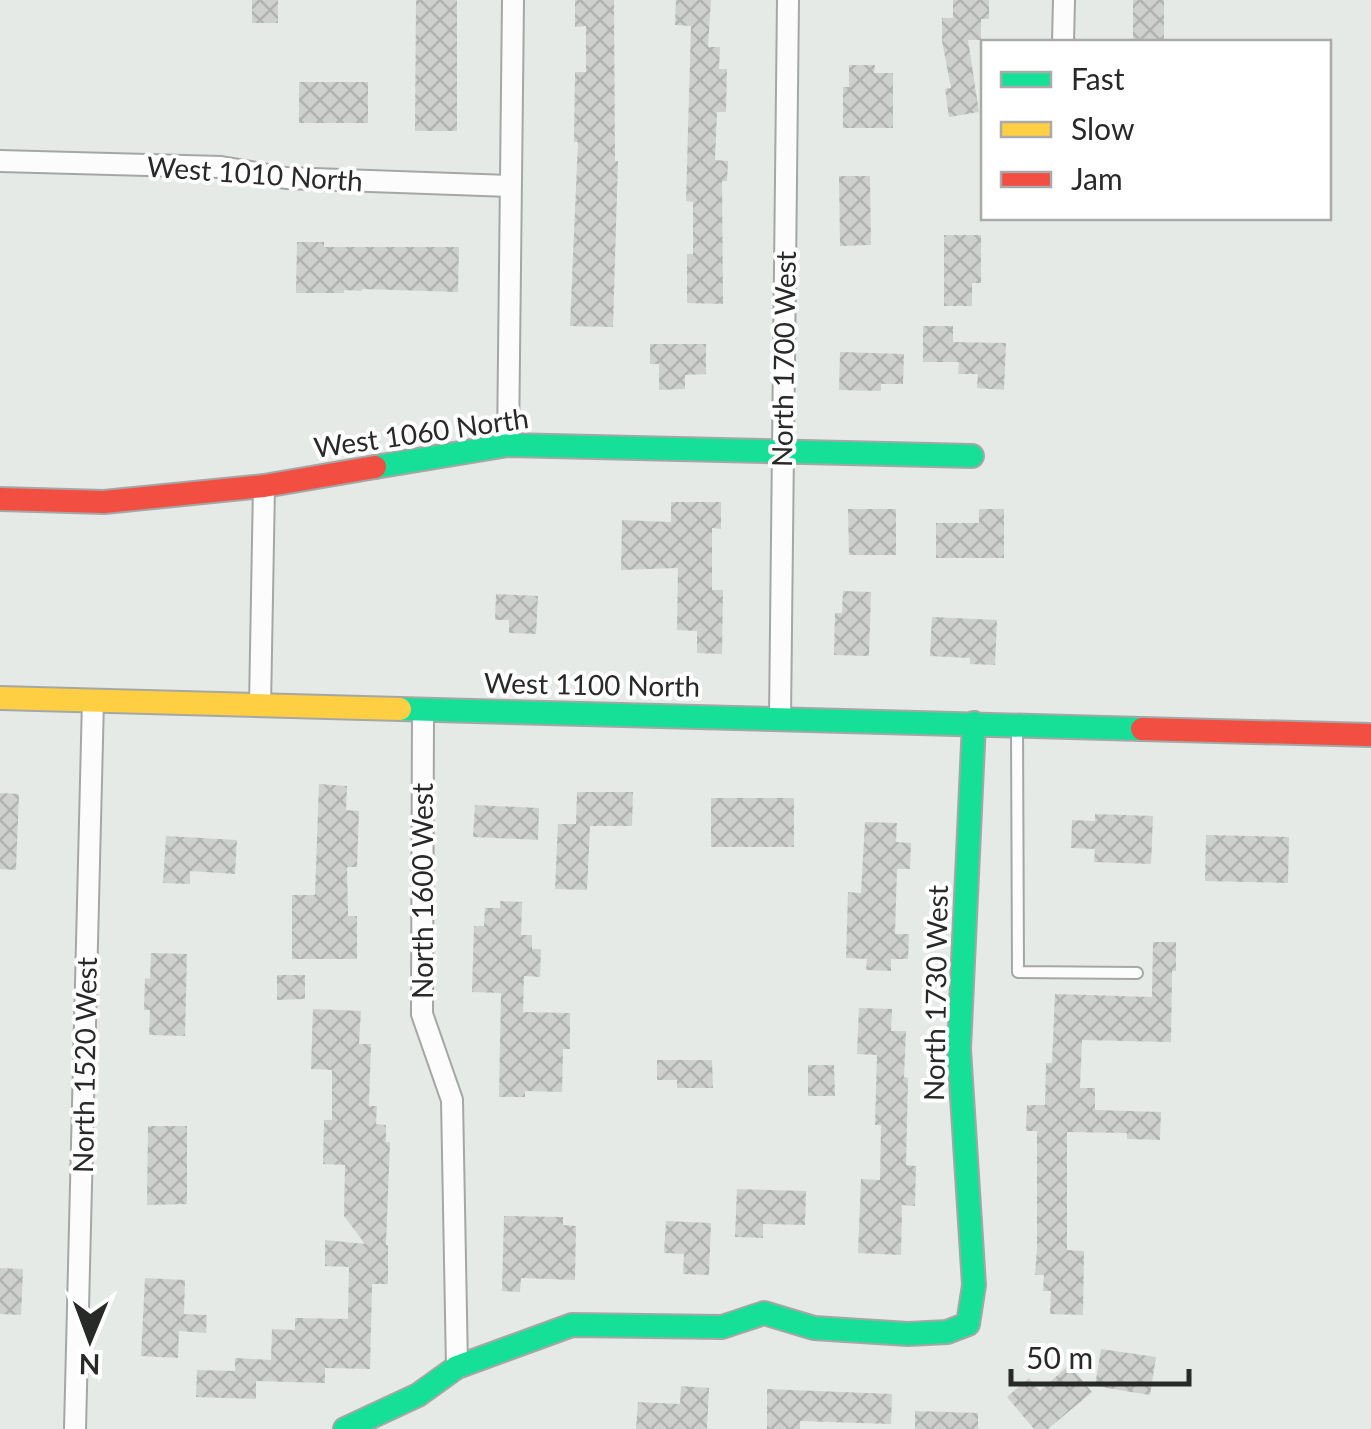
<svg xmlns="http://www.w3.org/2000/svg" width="1371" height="1429" viewBox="0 0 1371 1429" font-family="Lato,sans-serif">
	<defs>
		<pattern id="building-cross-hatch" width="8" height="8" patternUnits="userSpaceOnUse" patternTransform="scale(2.5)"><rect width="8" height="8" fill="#ced0ce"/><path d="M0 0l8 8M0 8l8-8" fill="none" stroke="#b1b3b1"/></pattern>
	</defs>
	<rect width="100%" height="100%" fill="#e6eae7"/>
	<!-- building -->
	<path fill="url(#building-cross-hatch)" d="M252,0h26v23h-26z
		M416,0h41v131h-42z
		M575,0h39l1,161h3l-5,166 -43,-1 8,-184h-4l1,-70h11v-46l-11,1z
		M676,0h35l-3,47h12l-1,22h8l-1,43h-9l-2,48 13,1 -1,20h-5l1,123 -36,-1v-49h6v-52l-7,-1 5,-175 -16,-1z
		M953,0h36v19h-8v21h-13l11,72 -30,5 -4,-28 6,-1 -9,-47v-23h11z
		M1133,0h31v40h-31z
		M849,65h26l-1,8h19v55h-50v-41h6z
		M299,82h69v41h-69z
		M839,176h31l1,69 -31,1z
		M944,235h37v48h-9v23h-28z
		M297,242h27v5h135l-1,45 -96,-3v2l-18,-1v3h-48z
		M923,326h30v16l53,1 -2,47 -27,-2 1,-14h-20l1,-12h-36z
		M650,344h56v30l-21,1v14l-26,1v-26h-9z
		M840,352l64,2 -1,30h-22v7l-42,-1z
		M671,502h50v27l-9,-1v62h11l-1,64 -25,-1v-22l-20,-1 1,-62 -57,2 1,-50 49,2z
		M848,509h48v46h-47z
		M979,509h25v49h-68v-35h43z
		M843,591l28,1 -2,64 -35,-1 1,-42h7z
		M496,594l42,2 -2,38 -27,-1v-13h-14z
		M932,617l65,3 -2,45 -25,-1v-6l-40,-2z
		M319,784l28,2 -1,24 13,1 -2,56h-10l1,49h9v43h-65v-64h23z
		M577,792h56l-1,34h-42l-3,64 -32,-1 3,-65h18z
		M0,793l19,1 -3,76 -16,-1z
		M711,798h83v49h-83z
		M475,805l64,3 -1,32 -65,-3z
		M1095,814l58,2 -2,48 -57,-2 1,-13 -24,-1 1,-28 23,1z
		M865,822l32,1 -1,19 15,1 -1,26h-13l-2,65h14l-1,25h-17v12l-25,-1 1,-11 -21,-1 2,-66 13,1z
		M1206,835l83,2 -1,46 -83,-2z
		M166,836l71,4 -2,34 -45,-3v13l-27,-1z
		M500,901l22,1 -1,33h11v14h9l-1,28 -16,-1 -1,36 47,1v36h-7l-1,43 -37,-1v6h-26l2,-104 -29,-1 2,-66h10l1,-18h15z
		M1153,942h23v29h-4l-1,71 -89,-2 -2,48h15v22l66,2 -1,28 -33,-1v-6l-60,-1v118l17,1 -1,64 -33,-1 1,-23h-8l1,-16h-9l2,-26v-118h-11l1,-26h18l1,-42h6l3,-69 97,3z
		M151,953l36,1 -2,82 -36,-1 1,-25h-6l1,-32 5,1z
		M277,975h28v24l-28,1z
		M859,1008l33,1 -1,22h15l-2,46 4,1 -2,87 10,1 -1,40 -13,-1 -1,50 -43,-2 3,-74 19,1 1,-55h-6l2,-70 -20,-1z
		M313,1009l48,2 -2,33h12l-2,62h8l-1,18 10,1v17h4l-4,103h2v39h-16l-2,85 -45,-1v15l-69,-2v18l-60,-2 1,-27 38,1v-13l36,2 1,-31 23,1v-12l53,1 1,-52 -24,-1v-26l40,4 -21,-28 1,-51 -22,-1 1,-44h8v-50l-21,-1z
		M657,1060h55l1,28h-36v-8h-20z
		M808,1065h26l1,31h-27z
		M148,1126h39v78l-40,1z
		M737,1189l69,2 -1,34 -42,-1v14l-28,-1z
		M504,1216l59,1v8l13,1 -1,54 -54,-2 -1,14 -18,-1z
		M666,1221l45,2 -2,52 -26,-1 1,-20 -20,-1z
		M0,1268l23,1 -2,46 -21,-1z
		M145,1278l40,2 -1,34 23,1 -1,18 -27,-2 -1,27 -37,-2z
		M1101,1349l55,8 -6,38 -55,-9z
		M1069,1365l23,27 -44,37h-14l-27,-32 22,-19 11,13z
		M681,1386l28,2 -2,41h-71l2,-27 42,2z
		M767,1389l125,5 -1,30 -91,-3v8h-33z
		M915,1411l63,2v16h-63z"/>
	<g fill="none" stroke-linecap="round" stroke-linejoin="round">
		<defs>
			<path id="lane" d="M1017,725l1,247 119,1"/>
			<path id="street" d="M1063,42l1,-42
				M0,161l221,6 65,11 225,8
				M508,445l5,-445
				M260,706l4,-220
				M423,711l-1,303 30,86 5,267
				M780,718l8,-718
				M75,1429l18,-729"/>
			<path id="fast" d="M375,467l133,-22 464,11
				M400,709l742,20
				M345,1429l73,-34 39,-28 115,-42 150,2 42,-14 50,15 94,6 39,-2 21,-8 6,-39 -15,-236 15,-326"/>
			<path id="slow" d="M0,698l400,11"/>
			<path id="jam" d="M0,499l104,3 160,-16 111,-19
				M1142,729l229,6"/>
		</defs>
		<!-- lane casing -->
		<use href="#lane" stroke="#a5a7a6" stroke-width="14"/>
		<!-- street casing -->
		<use href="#street" stroke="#a5a7a6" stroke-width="24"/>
		<!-- fast casing -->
		<use href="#fast" stroke="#a5a7a6" stroke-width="26"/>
		<!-- slow casing -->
		<use href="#slow" stroke="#a5a7a6" stroke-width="26"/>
		<!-- jam casing -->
		<use href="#jam" stroke="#a5a7a6" stroke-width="26"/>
		<!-- lane -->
		<use href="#lane" stroke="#fbfcfb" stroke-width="10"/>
		<!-- street -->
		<use href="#street" stroke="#fbfcfb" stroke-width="20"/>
		<!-- fast -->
		<use href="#fast" stroke="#16e098" stroke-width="22"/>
		<!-- slow -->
		<use href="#slow" stroke="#ffcf43" stroke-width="22"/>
		<!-- jam -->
		<use href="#jam" stroke="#f24e42" stroke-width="22"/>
	</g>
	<g text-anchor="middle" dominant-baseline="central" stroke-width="8" stroke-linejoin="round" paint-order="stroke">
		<!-- street labels -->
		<g font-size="28" fill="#282a28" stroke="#fff">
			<text transform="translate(255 173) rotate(4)">West 1010 North</text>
			<text transform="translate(783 359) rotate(-89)">North 1700 West</text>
			<text transform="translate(421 432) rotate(-8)">West 1060 North</text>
			<text transform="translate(592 684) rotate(1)">West 1100 North</text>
			<text transform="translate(422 891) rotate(-90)">North 1600 West</text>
			<text transform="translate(935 993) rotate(-89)">North 1730 West</text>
			<text transform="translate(84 1065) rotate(-89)">North 1520 West</text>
		</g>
	</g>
	<!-- legend -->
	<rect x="981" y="40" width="350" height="180" fill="#ffffff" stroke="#a9aaa9" stroke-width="2.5"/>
	<rect x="1001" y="72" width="50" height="15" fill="#16e098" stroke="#a9aaa9" stroke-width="2.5"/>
	<text x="1071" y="90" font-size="30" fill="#282a28">Fast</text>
	<rect x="1001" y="122" width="50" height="15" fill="#ffcf43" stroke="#a9aaa9" stroke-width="2.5"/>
	<text x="1071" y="140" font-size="30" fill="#282a28">Slow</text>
	<rect x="1001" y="172" width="50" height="15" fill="#f24e42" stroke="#a9aaa9" stroke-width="2.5"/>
	<text x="1071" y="190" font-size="30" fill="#282a28">Jam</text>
	<!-- north arrow -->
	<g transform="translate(90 1339) rotate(181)" stroke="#ffffff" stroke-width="8" paint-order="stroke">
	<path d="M0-8L18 38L0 25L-18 38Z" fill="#282a28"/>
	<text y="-15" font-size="28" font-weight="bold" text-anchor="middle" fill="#282a28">N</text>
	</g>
	<!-- scale -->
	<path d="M1011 1369v15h178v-15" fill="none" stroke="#282a28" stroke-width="5"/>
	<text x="1026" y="1369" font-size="30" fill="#282a28" stroke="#ffffff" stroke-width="8" paint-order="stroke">50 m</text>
</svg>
